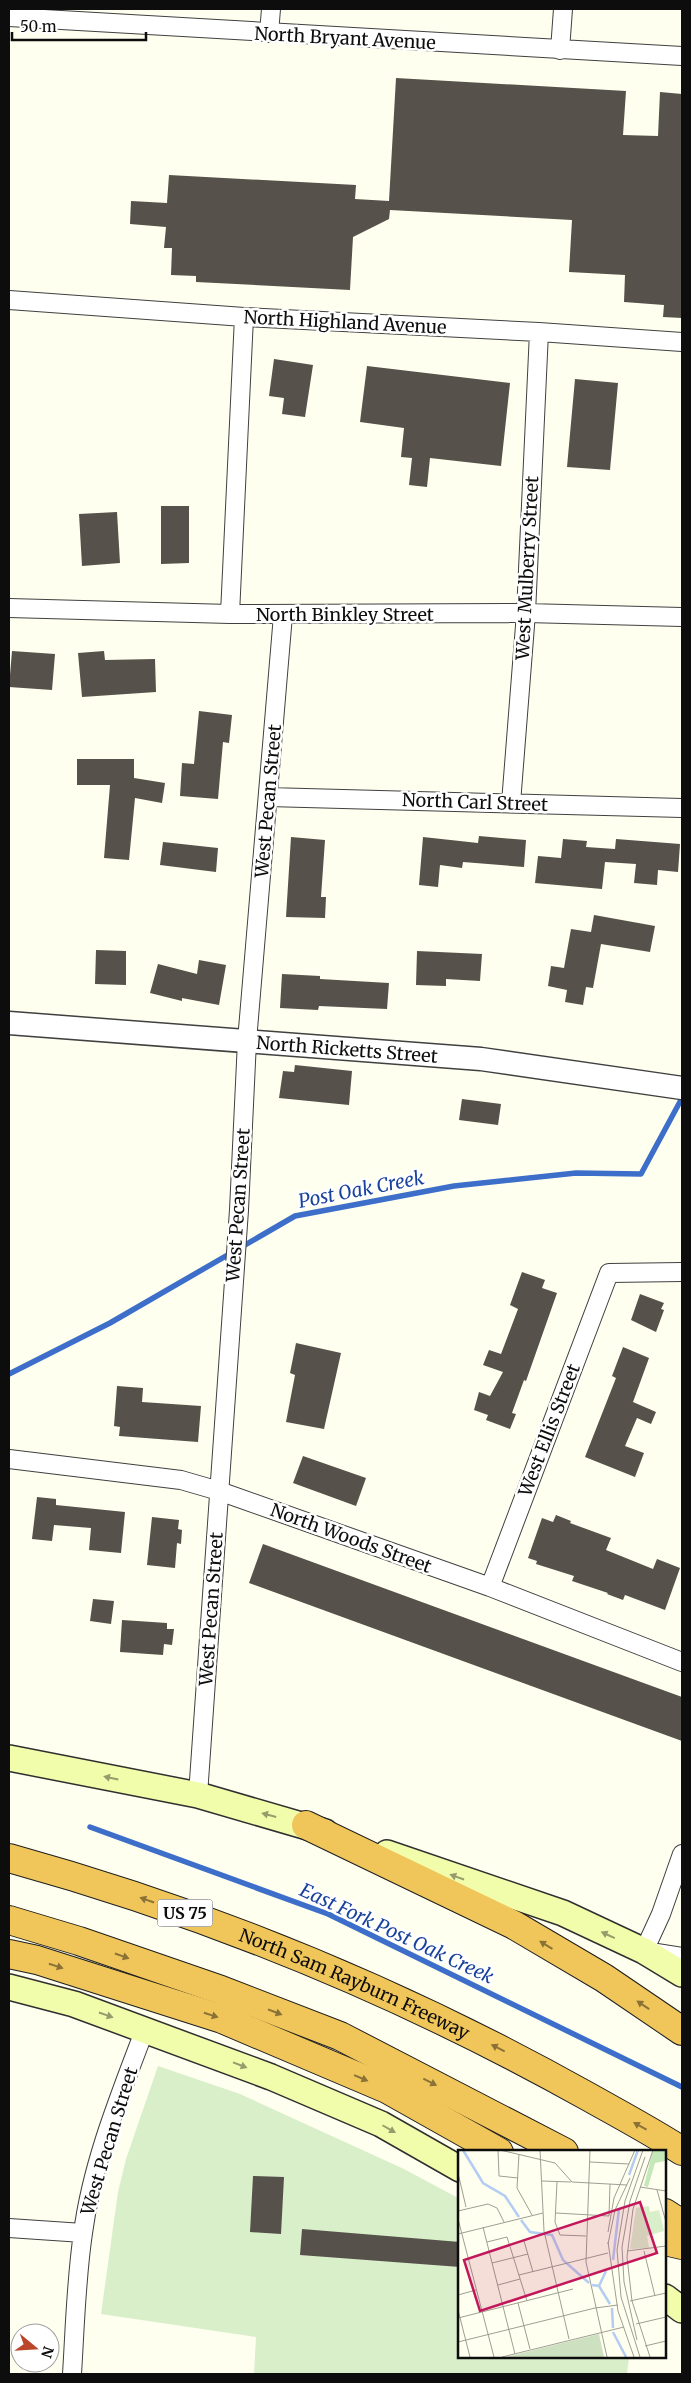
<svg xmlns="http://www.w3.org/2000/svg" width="691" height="2383" viewBox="0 0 691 2383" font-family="Merriweather,serif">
	<rect width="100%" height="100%" fill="#feffee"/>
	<!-- pitch -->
	<path fill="#d9efca" d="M158,2066l82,28 164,75 56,30v158h169l-2,17h-373l2,-37 -155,-23 17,-122 8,-33z"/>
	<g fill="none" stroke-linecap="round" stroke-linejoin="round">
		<!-- stream -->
		<path stroke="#3d6eca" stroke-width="5.5" d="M9,1374l101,-51 185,-107 159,-30 122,-13 65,1 41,-76
			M90,1827l238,87 354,173"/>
	</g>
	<!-- building -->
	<path fill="#56514a" d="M396,78l230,13 -3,44 35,1 2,-44 22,2v224l-19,-1 1,-12 -40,-3 1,-27 -56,-3 3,-52 -182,-10 -1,9 -36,18 -3,53 -154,-8v-6l-25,-1 1,-27h-8l2,-21 -36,-3 1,-23 36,2 2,-28 187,10 -1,14 34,2z
		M274,359l39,6 -8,52 -23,-3 2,-16 -15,-2z
		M367,366l143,17 -9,83 -71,-8 -3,29 -18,-2 3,-27 -11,-1 3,-29 -44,-6z
		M575,379l43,4 -8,87 -43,-3z
		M161,506h28v57l-28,1z
		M117,512l3,51 -38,3 -3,-52z
		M12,651l43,3 -3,36 -43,-3z
		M104,651l1,9 50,-1 1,33 -74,5 -4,-44z
		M199,711l33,4 -3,28 -6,-1 -5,57 -38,-3 2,-33 12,1z
		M77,759h57v19l31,5 -3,20 -27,-5 -6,62 -25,-2 6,-73h-33z
		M479,836l47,4 -2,27 -61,-5 -1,6 -22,-3 -2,22 -19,-2 4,-48 55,6z
		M291,837l34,3 -4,57h5l-1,21 -39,-1z
		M563,839l24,2 -1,6 29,2 1,-10 64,5 -2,28 -20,-2 -1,15 -23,-2 2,-19 -31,-2 -3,27 -67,-6 3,-27 23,2z
		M163,842l55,6 -2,24 -56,-7z
		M594,915l61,11 -5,26 -49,-8 -8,44 -7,-1 -3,18 -18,-3 2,-12 -19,-4 3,-20 13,2 7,-39 20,3z
		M96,950l30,1v34l-31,-1z
		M417,951l65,3 -2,27 -34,-2v7l-30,-1z
		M199,960l27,5 -7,40 -37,-7v3l-32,-8 8,-29 39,10z
		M282,974l38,2v3l69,4 -2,26 -68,-3 -1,4 -38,-2z
		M295,1065l57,6 -3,34 -70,-7 4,-27 11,1z
		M462,1099l39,5 -3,21 -39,-5z
		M522,1272l23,8 -3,8 15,5 -31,88 -2,-1 -12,33 4,1 -6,15 -24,-9 2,-5 -14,-5 5,-18 11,4 13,-24 -20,-7 6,-15 12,4 17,-45 -8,-4z
		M640,1294l24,9 -3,6 3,1 -8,22 -25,-12z
		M296,1343l45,10 -17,76 -38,-7 9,-47 -5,-2z
		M623,1347l26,11 -16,44 23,10 -5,12 -14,-6 -12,28 19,7 -9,24 -50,-20 31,-79 -4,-2z
		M117,1386l26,2 -1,14 59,4 -3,36 -79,-6 1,-9 -6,-1z
		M303,1456l63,22 -10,28 -63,-23z
		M37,1497l19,2v6l69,7 -4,41 -32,-3 2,-22 -37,-3 -2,16 -20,-2z
		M556,1515l15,6 -1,2 41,15 -5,12 47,19 4,-10 23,9 -15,42 -40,-15 -2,5 -16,-6 1,-1 -36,-12 2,-5 -38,-12 1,-3 -9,-3 14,-40 11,4z
		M152,1517l27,3 -1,9 4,1 -1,14 -4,-1 -2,25 -28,-3z
		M263,1544l419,153v44l-433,-158z
		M93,1599l21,2 -3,23 -21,-3z
		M122,1620l45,3v6h7l-2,16 -8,-1 -1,11 -43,-3z
		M253,2176l31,1 -3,57 -31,-2z
		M302,2229l158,13v25l-160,-12z"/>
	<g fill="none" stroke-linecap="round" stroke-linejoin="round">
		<defs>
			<path id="minor" d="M9,17l673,39
				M269,33l2,-24
				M560,50l3,-41
				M9,300l235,17 295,15 143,10
				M9,608l221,6 296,-1 156,4
				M230,614l14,-297
				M268,797l414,11
				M511,803l15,-190 13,-281
				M9,1459l172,21 38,11 271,96 192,75
				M490,1587l119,-314 73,-1
				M198,1795l41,-585 8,-169 36,-426
				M682,1854l-21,60 -17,37 38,6
				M9,2228l74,5
				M72,2374c3,-47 4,-94 11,-141 9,-70 37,-138 62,-204"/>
			<g id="tertiary">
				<path id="s1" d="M9,1023l472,36 201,29"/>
			</g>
			<path id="secondary" d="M9,1758l189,37 127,37
				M387,1853l176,60 81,38 38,23
				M9,1987l65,17 197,73 110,47 79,45
				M665,2297l17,13"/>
			<g id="motorway">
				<path d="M306,1825l208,100 90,53 78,53"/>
				<path id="s2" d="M9,1858c203,56 394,135 578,238 32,18 64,35 95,55"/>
				<path d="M9,1920l70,21 142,49 119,46 224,116"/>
				<path d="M9,1954l28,6 185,59 165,70 112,63"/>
				<path d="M665,2213l17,11"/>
				<path d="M665,2241l17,4"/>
			</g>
		</defs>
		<!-- minor casing -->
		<use href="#minor" stroke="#404040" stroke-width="20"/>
		<!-- tertiary casing -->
		<use href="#tertiary" stroke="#404040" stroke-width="25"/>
		<!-- secondary casing -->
		<use href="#secondary" stroke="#2f2f2f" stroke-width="28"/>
		<!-- motorway casing -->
		<use href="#motorway" stroke="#1e1e1e" stroke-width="30"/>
		<!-- minor -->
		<use href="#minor" stroke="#fff" stroke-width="18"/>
		<!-- tertiary -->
		<use href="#tertiary" stroke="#fff" stroke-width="22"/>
		<!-- secondary -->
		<use href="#secondary" stroke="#f1fdab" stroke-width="25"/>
		<!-- motorway -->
		<use href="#motorway" stroke="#f0c55a" stroke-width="28"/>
	</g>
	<!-- one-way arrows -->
	<defs><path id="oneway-solid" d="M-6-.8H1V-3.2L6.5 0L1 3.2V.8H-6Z" transform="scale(1.25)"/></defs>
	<g fill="#969d6c">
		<use href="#oneway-solid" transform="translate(111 1778) rotate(-168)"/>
		<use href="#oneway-solid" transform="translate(269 1815) rotate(-165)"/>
		<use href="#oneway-solid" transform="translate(457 1877) rotate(-161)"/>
		<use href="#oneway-solid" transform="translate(608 1935) rotate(-155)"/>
		<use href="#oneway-solid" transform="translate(106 2015) rotate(19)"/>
		<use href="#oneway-solid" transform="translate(240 2065) rotate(21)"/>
		<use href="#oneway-solid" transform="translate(389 2129) rotate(30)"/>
	</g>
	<g fill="#8a7237">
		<use href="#oneway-solid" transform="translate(147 1900) rotate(-161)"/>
		<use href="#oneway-solid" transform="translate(546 1945) rotate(-149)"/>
		<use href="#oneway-solid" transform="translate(122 1956) rotate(19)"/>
		<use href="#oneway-solid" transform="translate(56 1966) rotate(18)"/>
		<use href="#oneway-solid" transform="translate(643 2005) rotate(-146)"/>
		<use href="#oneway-solid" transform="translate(275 2012) rotate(21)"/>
		<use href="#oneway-solid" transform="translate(211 2015) rotate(18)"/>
		<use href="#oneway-solid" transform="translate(498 2048) rotate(-153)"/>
		<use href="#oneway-solid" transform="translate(361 2078) rotate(23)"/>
		<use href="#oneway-solid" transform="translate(430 2082) rotate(27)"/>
		<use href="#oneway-solid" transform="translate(640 2126) rotate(-151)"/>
	</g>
	<g text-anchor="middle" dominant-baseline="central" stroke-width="5" stroke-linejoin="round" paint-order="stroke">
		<!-- shield labels -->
		<rect fill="#fff" stroke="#565656" stroke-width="1" x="157.5" y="1899.5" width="55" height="27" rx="4"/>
		<g font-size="16" font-weight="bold" fill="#0d0d0d">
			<text x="185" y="1913">US 75</text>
		</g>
		<!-- street labels -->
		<g font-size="18" fill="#0d0d0d" stroke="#fff">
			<text transform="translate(345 38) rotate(3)">North Bryant Avenue</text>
			<text transform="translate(345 322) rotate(3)">North Highland Avenue</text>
			<text transform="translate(527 568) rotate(-87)">West Mulberry Street</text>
			<text x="345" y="614">North Binkley Street</text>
			<text transform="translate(268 801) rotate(-85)">West Pecan Street</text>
			<text transform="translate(475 802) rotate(2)">North Carl Street</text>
			<text stroke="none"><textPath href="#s1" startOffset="339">North Ricketts Street</textPath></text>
			<text transform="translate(238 1205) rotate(-86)">West Pecan Street</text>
			<text transform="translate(549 1430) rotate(-69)">West Ellis Street</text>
			<text transform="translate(351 1538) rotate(20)">North Woods Street</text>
			<text transform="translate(211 1609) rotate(-86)">West Pecan Street</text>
			<text stroke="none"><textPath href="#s2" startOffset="368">North Sam Rayburn Freeway</textPath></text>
			<text transform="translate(109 2141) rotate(-73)">West Pecan Street</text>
		</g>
		<!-- water labels -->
		<g font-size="19" font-style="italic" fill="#1a429c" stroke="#fff">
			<text transform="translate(361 1189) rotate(-11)">Post Oak Creek</text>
			<text transform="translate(397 1933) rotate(25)">East Fork Post Oak Creek</text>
		</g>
	</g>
	<!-- overview -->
	<g transform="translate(458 2150)">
		<rect width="208" height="208" fill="#feffee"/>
		<path d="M195,0l12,1v10l-10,2 -7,24 -4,-1z" fill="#c5e8b9"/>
		<path d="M141,184l5,23h-98z" fill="#cde0c0"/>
		<path d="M191,56l1,6 9,-2 5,21 -17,5 2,12 -19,1 6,-41z" fill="#d9efca"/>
		<path fill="none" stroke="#b4ccf4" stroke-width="2.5" d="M5,0l20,33 22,13 14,21M171,25l9,-25M63,70l9,12 22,3 11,25 26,23M155,110l6,-51M134,135l7,1 11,18M141,136l7,-15M154,158l1,20M155,182l13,25"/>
		<path fill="none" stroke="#9e9e94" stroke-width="1" d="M40,0l1,26 19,2M42,0l55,13 17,19 55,3M82,0l4,81 25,108M132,0l-4,112 21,95M61,4l-2,34 15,27M132,12l39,2M0,23l8,34M84,31l29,1M99,32l-2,40 5,13 26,1M182,37l26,4M199,40l9,32M0,61l30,-7 9,4 7,14M98,63l53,3 1,-32M0,69l36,138M25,77l32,127M150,82l6,-34 21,-48M0,84l85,-21M66,91l9,31M29,92l20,-5 20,64M150,92l10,69 16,46M150,94l7,-34 15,-32M169,101l39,-5M186,101l11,45M34,113l36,-9M61,125l89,-22M40,135l22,-6M0,145l18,-5M172,151l36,-8M60,153l12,46M0,160l12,47M0,168l115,-29M178,174l30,-7M179,190l-13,-58 -2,-35 8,-46 15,-44M0,192l137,-34 23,-3M187,196l21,-5M44,207l122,-30M182,207l-19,-60 -4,-47 8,-49 18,-51M192,207l-18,-56 -5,-44 6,-48 20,-59"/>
		<path fill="#c2185b" fill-opacity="0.15" stroke="#c2185b" stroke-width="2.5" d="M182,52l17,51 -177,58 -16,-51z"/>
		<rect width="208" height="208" fill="none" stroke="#0d0d0d" stroke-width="2.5"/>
	</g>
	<!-- border -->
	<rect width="691" height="2383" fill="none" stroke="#0d0d0d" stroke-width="20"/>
	<!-- north arrow -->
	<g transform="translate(35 2348) rotate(108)"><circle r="24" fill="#ffffff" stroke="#9e9e9e"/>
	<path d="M0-4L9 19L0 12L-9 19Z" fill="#ba4729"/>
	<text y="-8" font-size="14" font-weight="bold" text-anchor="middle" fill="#0d0d0d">N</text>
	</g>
	<!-- scale -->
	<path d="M12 32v8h134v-8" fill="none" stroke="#0d0d0d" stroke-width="2.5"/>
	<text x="20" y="32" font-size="15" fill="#0d0d0d" stroke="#ffffff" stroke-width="4" paint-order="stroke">50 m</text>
</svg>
